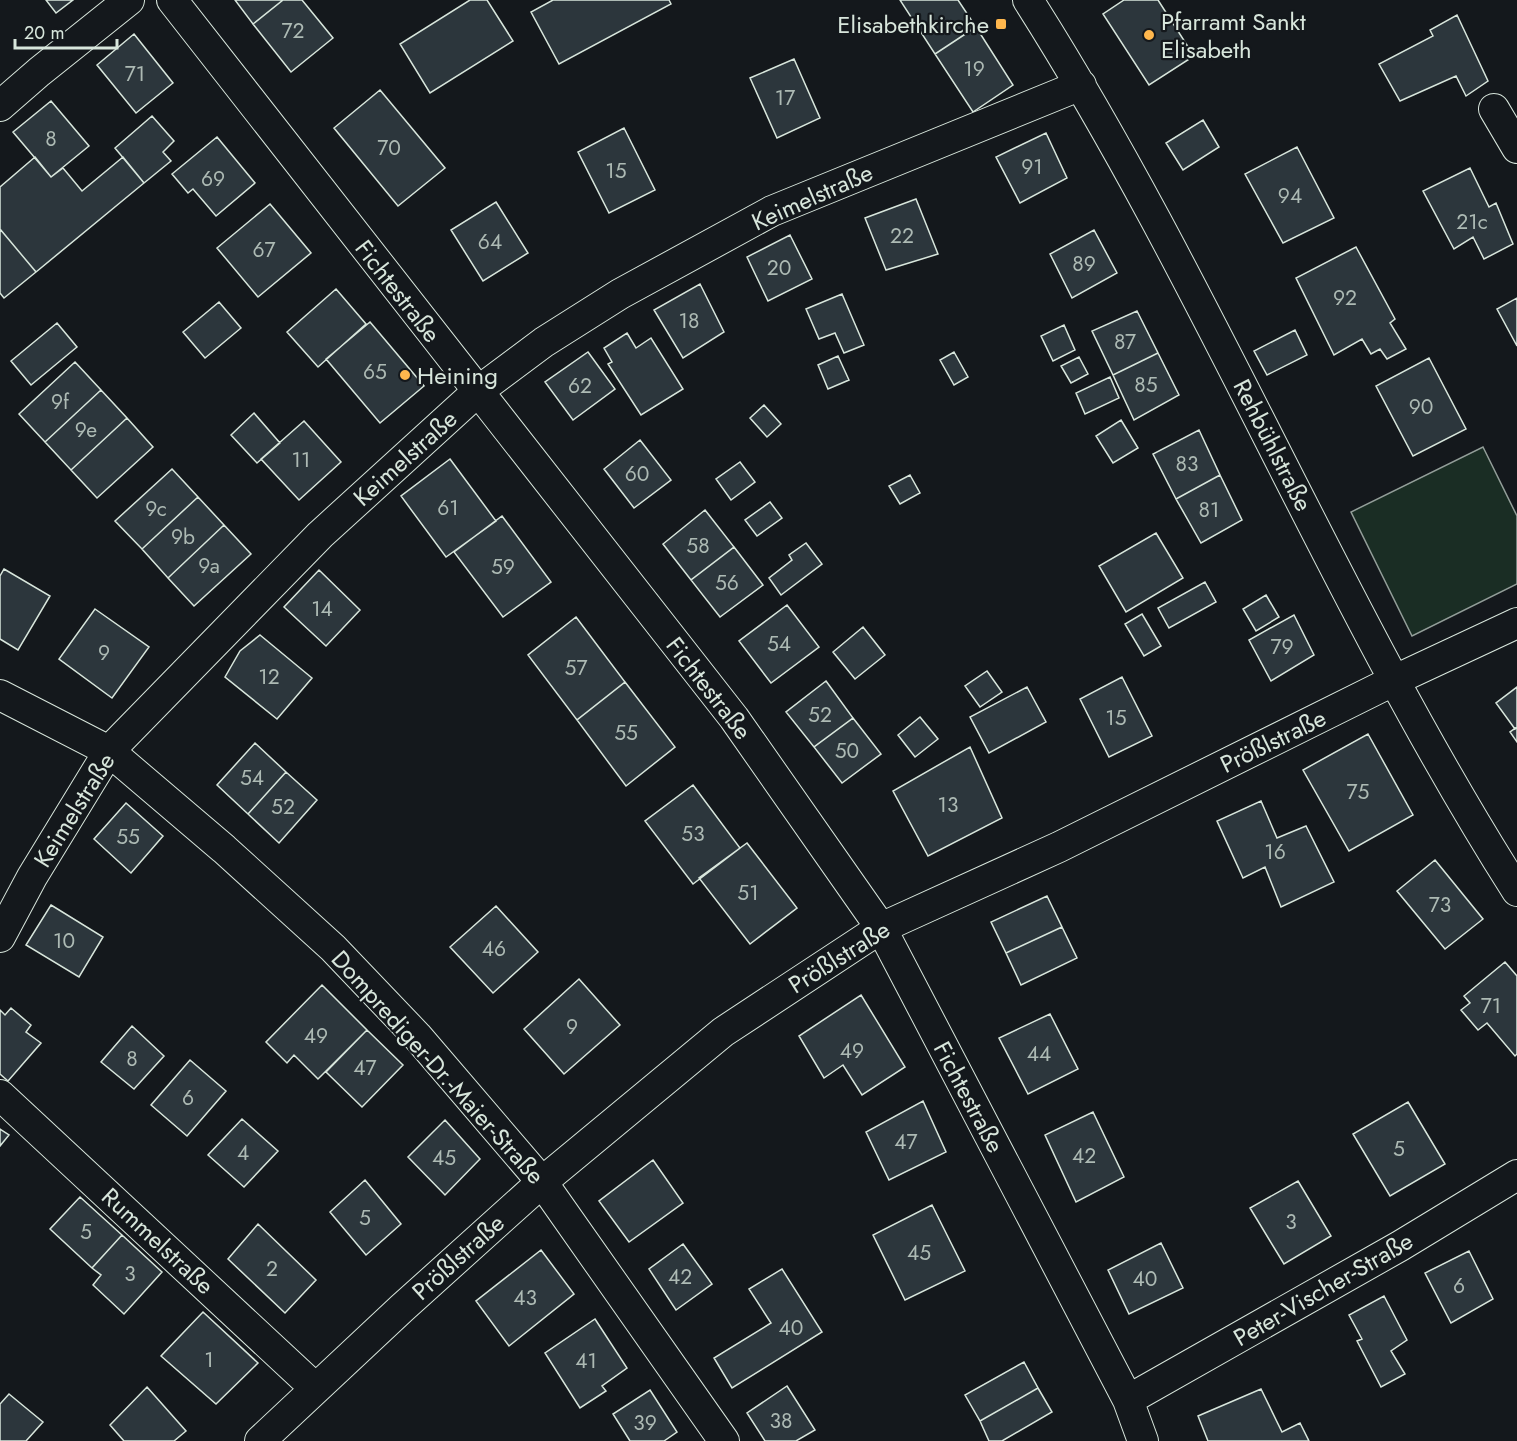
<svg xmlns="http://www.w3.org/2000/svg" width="1517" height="1441" viewBox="0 0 1517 1441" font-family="Jost,sans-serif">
	<rect width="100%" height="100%" fill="#14181c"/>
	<!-- green -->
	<path fill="#1a2d24" stroke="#939e99" stroke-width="1.5" d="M1483,447l34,69v68l-105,52 -61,-124z"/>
	<!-- building -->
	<path fill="#2c363c" stroke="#d8e6dc" stroke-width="1.5" d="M46,0h27l-17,13z
		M235,0h48l-30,24z
		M283,0h19l31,38 -42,34 -38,-48z
		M470,0h17l26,41 -83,52 -30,-49z
		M553,0h116l2,4 -112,60 -28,-52z
		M900,0h58l18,27 -41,27z
		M1124,0h34l36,56 -45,29 -46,-71z
		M1457,15l31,66 -22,15 -10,-20 -56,25 -21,-37 54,-28 -3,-6z
		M976,27l37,58 -40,27 -38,-58z
		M134,34l39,49 -37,30 -39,-48z
		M794,59l26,59 -43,20 -27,-60z
		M380,90l65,78 -47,38 -64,-78z
		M51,101l38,45 -38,31 -38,-45z
		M152,116l22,25 -11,11 8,9 -27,22 -29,-35z
		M1203,120l16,27 -36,23 -17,-27z
		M624,128l31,62 -46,23 -31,-61z
		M1046,133l21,45 -47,25 -24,-46z
		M217,137l38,46 -39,33 -23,-27 -5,4 -16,-19z
		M1297,147l37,71 -51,25 -38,-69z
		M35,157l16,20 12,-9 19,23 41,-34 21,26 -108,89 -36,-43v-42z
		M1470,168l19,39 7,-4 17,41 -29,15 -11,-22 -19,12 -31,-58z
		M916,199l22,55 -52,16 -21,-52z
		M496,202l32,51 -45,28 -32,-51z
		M270,204l41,49 -53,44 -41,-49z
		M0,229l36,43 -32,26 -4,-5z
		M1094,230l23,43 -45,25 -22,-44z
		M790,235l22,44 -44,22 -21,-44z
		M1356,247l39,72 -5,4 16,26 -19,10 -7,-10 -9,5 -9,-15 -28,16 -38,-77z
		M700,284l24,48 -41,26 -29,-48z
		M336,289l30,35 -48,43 -31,-35z
		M842,294l22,51 -20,8 -9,-20 -16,6 -13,-30z
		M1517,298v48l-20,-37z
		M219,302l22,26 -36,30 -22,-26z
		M1137,311l21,42 -45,22 -21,-44z
		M370,322l54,64 -44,37 -54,-64z
		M57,323l20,24 -46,38 -20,-24z
		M1064,325l11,25 -22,11 -12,-25z
		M1295,330l12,25 -40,20 -13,-24z
		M627,333l9,15 15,-10 32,51 -42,26 -33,-51 4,-2 -8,-14z
		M588,352l27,37 -42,31 -28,-38z
		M954,352l14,25 -14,8 -14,-25z
		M1158,353l21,42 -45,25 -21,-45z
		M838,356l11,24 -21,9 -10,-24z
		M1079,357l9,17 -17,9 -10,-17z
		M1429,358l37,71 -53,27 -37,-70z
		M75,362l26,28 -56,52 -26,-28z
		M1110,377l9,21 -34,16 -9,-21z
		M101,390l26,28 -56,52 -26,-28z
		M764,405l17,19 -14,13 -17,-19z
		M254,413l26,30 -23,20 -26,-28z
		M127,418l26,29 -56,51 -26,-28z
		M1121,420l17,28 -25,15 -17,-27z
		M304,421l37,41 -42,38 -38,-41z
		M1199,430l21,45 -44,24 -23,-45z
		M640,440l31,40 -37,28 -30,-39z
		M450,459l46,62 -50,36 -45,-61z
		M740,462l15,20 -24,18 -15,-21z
		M172,469l26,28 -56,52 -27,-28z
		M910,475l10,18 -20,11 -11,-18z
		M1220,475l22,45 -41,23 -25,-44z
		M198,497l26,28 -56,53 -26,-29z
		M770,502l12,16 -25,18 -12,-16z
		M705,510l29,37 -43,33 -28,-36z
		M502,516l49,66 -48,35 -49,-65z
		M224,525l27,29 -57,52 -26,-28z
		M1156,533l27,45 -57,34 -27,-46z
		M806,543l16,21 -41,31 -12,-17 23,-18 -3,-5z
		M734,547l29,38 -43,32 -29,-37z
		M4,569l46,27 -32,54 -18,-11v-63z
		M319,570l41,40 -34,36 -42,-39z
		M1205,582l11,20 -47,26 -11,-20z
		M1266,595l13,22 -23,14 -13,-22z
		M787,605l32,42 -48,36 -32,-42z
		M95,609l54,38 -37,51 -53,-39z
		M1142,614l19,32 -17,10 -19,-32z
		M1294,615l20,40 -43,26 -22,-41z
		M576,617l49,65 -48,38 -49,-65z
		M863,627l22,28 -30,24 -22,-27z
		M260,635l52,43 -35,41 -52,-42 15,-26z
		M987,671l15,21 -22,15 -15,-21z
		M1122,677l30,59 -43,21 -29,-58z
		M826,681l27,37 -39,29 -28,-35z
		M625,682l50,65 -49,39 -49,-66z
		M1027,687l19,35 -57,31 -19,-36z
		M1517,687v40l-2,2 -19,-26z
		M920,717l18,22 -23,18 -17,-22z
		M853,718l28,36 -39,29 -28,-36z
		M1517,727v15l-7,-10z
		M1368,734l45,81 -64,36 -46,-81z
		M255,743l31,29 -38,42 -31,-29z
		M970,747l32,71 -74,38 -35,-65z
		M286,772l31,28 -38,43 -31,-29z
		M693,785l47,63 -47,36 -48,-63z
		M1261,801l16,37 29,-12 28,56 -53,25 -16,-40 -22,11 -26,-57z
		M126,803l37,33 -32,37 -37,-34z
		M747,843l50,65 -47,36 -51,-66z
		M1435,860l48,59 -38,30 -48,-58z
		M1047,896l15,31 -56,26 -15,-31z
		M51,905l52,32 -24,40 -53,-32z
		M496,906l42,46 -45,41 -43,-46z
		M1062,927l15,31 -56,27 -15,-32z
		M1505,962l12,14v78l-2,2 -28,-33 -9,7 -17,-20 9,-7 -6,-7z
		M579,979l41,46 -56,49 -40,-45z
		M322,985l45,45 -49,49 -24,-24 -7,8 -21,-21z
		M861,995l44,72 -43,28 -19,-30 -19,13 -25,-42z
		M11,1008l20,17 -5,7 15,11 -33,38 -8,-7v-64l5,5z
		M1050,1014l28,55 -50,25 -29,-56z
		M132,1026l32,30 -30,33 -33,-27z
		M367,1030l36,35 -41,42 -36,-35z
		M190,1060l36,31 -39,45 -36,-31z
		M923,1101l23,51 -57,28 -23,-48z
		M1408,1102l37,62 -55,32 -37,-62z
		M1093,1112l31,65 -48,25 -31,-67z
		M242,1119l36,32 -34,36 -36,-32z
		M445,1120l35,39 -35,36 -37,-38z
		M0,1129l9,6 -9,11z
		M653,1160l30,43 -54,39 -30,-41z
		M365,1180l36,44 -35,31 -36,-43z
		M1298,1181l33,55 -47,28 -34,-56z
		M80,1197l42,38 -30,33 -42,-39z
		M932,1205l33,66 -60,29 -32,-65z
		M258,1224l58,56 -31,33 -57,-54z
		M122,1235l40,37 -38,42 -31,-29 8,-10 -9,-7z
		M1161,1243l22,45 -54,26 -21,-44z
		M683,1244l29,40 -36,26 -27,-41z
		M541,1250l33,44 -65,52 -33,-45z
		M1469,1251l24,48 -42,24 -26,-50z
		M782,1269l40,63 -90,56 -18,-30 57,-35 -22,-34z
		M1384,1296l23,44 -16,11 14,23 -24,13 -24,-46 5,-2 -13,-24z
		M203,1312l55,51 -42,41 -55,-48z
		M595,1319l32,49 -25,18 4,5 -26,17 -35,-55z
		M1024,1362l14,26 -58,33 -15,-26z
		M787,1386l28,44 -19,11h-31l-18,-28z
		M147,1387l39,44 -12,10h-50l-14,-16z
		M1038,1388l14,24 -50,29h-13l-9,-20z
		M1261,1389l21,43 18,-9 9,18h-101l-10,-25z
		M650,1390l27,42 -13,9h-34l-17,-27z
		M9,1394l34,28 -17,19h-26v-37z"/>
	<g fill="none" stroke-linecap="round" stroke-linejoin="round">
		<defs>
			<path id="minor" d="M172,0l562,718 147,210 247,472 15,41
				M1028,0c182,286 307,605 489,891
				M0,106l39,-34 90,-72
				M1494,109l23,39
				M0,695l109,56 115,98 109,99 84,88 125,146 182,259
				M0,937l32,-60 77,-126 211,-216 157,-143 67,-50 76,-48 152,-83 309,-126
				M0,1095l315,293
				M1128,1400l272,-154 117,-71
				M260,1441l142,-133 140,-126 181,-150 158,-104 178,-81 336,-167 122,-57"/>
		</defs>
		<!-- minor casing -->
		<use href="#minor" stroke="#d8e6dc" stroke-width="32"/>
		<!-- minor -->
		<use href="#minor" stroke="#14181c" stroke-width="30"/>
	</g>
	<!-- markers -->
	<g fill="#ffb74d" stroke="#14181c" stroke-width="2">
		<rect x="995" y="18" width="12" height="12" rx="3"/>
		<circle cx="1149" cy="35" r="6"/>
		<circle cx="405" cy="375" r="6"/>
	</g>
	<g text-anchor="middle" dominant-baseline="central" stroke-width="4.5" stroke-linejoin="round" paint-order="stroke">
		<!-- number labels -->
		<g font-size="21" fill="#adbab4">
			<text x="293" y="31">72</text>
			<text x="974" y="69">19</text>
			<text x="135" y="74">71</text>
			<text x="785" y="98">17</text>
			<text x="51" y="139">8</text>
			<text x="389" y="148">70</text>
			<text x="1032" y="167">91</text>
			<text x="616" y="171">15</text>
			<text x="213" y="179">69</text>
			<text x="1290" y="196">94</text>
			<text x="1472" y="222">21c</text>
			<text x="902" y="236">22</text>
			<text x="490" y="242">64</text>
			<text x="264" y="250">67</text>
			<text x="1084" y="264">89</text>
			<text x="779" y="268">20</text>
			<text x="1345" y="298">92</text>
			<text x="689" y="321">18</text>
			<text x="1125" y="342">87</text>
			<text x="375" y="372">65</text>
			<text x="1146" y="385">85</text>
			<text x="580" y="386">62</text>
			<text x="60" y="402">9f</text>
			<text x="1421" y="407">90</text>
			<text x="86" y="430">9e</text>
			<text x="301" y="460">11</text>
			<text x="1187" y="464">83</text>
			<text x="637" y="474">60</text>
			<text x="448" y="508">61</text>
			<text x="156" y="509">9c</text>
			<text x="1209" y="510">81</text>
			<text x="183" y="537">9b</text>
			<text x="698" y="546">58</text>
			<text x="209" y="566">9a</text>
			<text x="503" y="567">59</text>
			<text x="727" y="583">56</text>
			<text x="322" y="609">14</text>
			<text x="779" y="644">54</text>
			<text x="1282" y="647">79</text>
			<text x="104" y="653">9</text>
			<text x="576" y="668">57</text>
			<text x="269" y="677">12</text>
			<text x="820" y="715">52</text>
			<text x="1116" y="718">15</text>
			<text x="626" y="733">55</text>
			<text x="847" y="751">50</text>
			<text x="252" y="778">54</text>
			<text x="1358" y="792">75</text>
			<text x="948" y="805">13</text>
			<text x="283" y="807">52</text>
			<text x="693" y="834">53</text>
			<text x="128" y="837">55</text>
			<text x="1275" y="852">16</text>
			<text x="748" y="893">51</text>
			<text x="1440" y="905">73</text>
			<text x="64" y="941">10</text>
			<text x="494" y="949">46</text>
			<text x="1491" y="1006">71</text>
			<text x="572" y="1027">9</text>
			<text x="316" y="1036">49</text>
			<text x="852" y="1051">49</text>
			<text x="1039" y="1054">44</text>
			<text x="132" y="1059">8</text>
			<text x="365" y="1068">47</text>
			<text x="188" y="1098">6</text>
			<text x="906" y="1142">47</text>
			<text x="1399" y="1149">5</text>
			<text x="243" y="1153">4</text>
			<text x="1084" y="1156">42</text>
			<text x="444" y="1158">45</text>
			<text x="365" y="1218">5</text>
			<text x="1291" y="1222">3</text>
			<text x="86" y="1232">5</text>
			<text x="919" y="1253">45</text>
			<text x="272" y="1269">2</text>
			<text x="130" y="1274">3</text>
			<text x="680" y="1277">42</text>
			<text x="1145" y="1279">40</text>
			<text x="1459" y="1286">6</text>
			<text x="525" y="1298">43</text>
			<text x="791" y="1328">40</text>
			<text x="209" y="1360">1</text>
			<text x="586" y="1361">41</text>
			<text x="781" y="1421">38</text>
			<text x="645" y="1423">39</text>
		</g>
		<!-- poi labels -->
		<g font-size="24" fill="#d8e6dc" stroke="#14181c" text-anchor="start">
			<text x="1161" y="21">Pfarramt Sankt<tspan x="1161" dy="28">Elisabeth</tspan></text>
			<text x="989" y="24" text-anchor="end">Elisabethkirche</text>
			<text x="417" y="375">Heining</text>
		</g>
		<!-- street labels -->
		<g font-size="24" fill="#d8e6dc" stroke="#14181c">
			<text transform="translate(812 197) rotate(-24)">Keimelstraße</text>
			<text transform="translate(398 291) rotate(52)">Fichtestraße</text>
			<text transform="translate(1273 445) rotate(63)">Rehbühlstraße</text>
			<text transform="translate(405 458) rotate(-42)">Keimelstraße</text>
			<text transform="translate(709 688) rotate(52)">Fichtestraße</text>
			<text transform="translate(1273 741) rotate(-26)">Prößlstraße</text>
			<text transform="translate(74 810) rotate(-58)">Keimelstraße</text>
			<text transform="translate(839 957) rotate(-32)">Prößlstraße</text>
			<text transform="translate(438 1067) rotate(48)">Domprediger-Dr.-Maier-Straße</text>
			<text transform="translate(969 1097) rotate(62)">Fichtestraße</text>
			<text transform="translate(158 1241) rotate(43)">Rummelstraße</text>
			<text transform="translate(458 1257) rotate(-42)">Prößlstraße</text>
			<text transform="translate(1323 1289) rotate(-30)">Peter-Vischer-Straße</text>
		</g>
	</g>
	<!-- scale -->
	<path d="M15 39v9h102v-9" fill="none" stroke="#d8e6dc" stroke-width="3"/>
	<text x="24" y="39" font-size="18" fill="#d8e6dc" stroke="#14181c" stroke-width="4.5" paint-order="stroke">20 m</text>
</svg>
